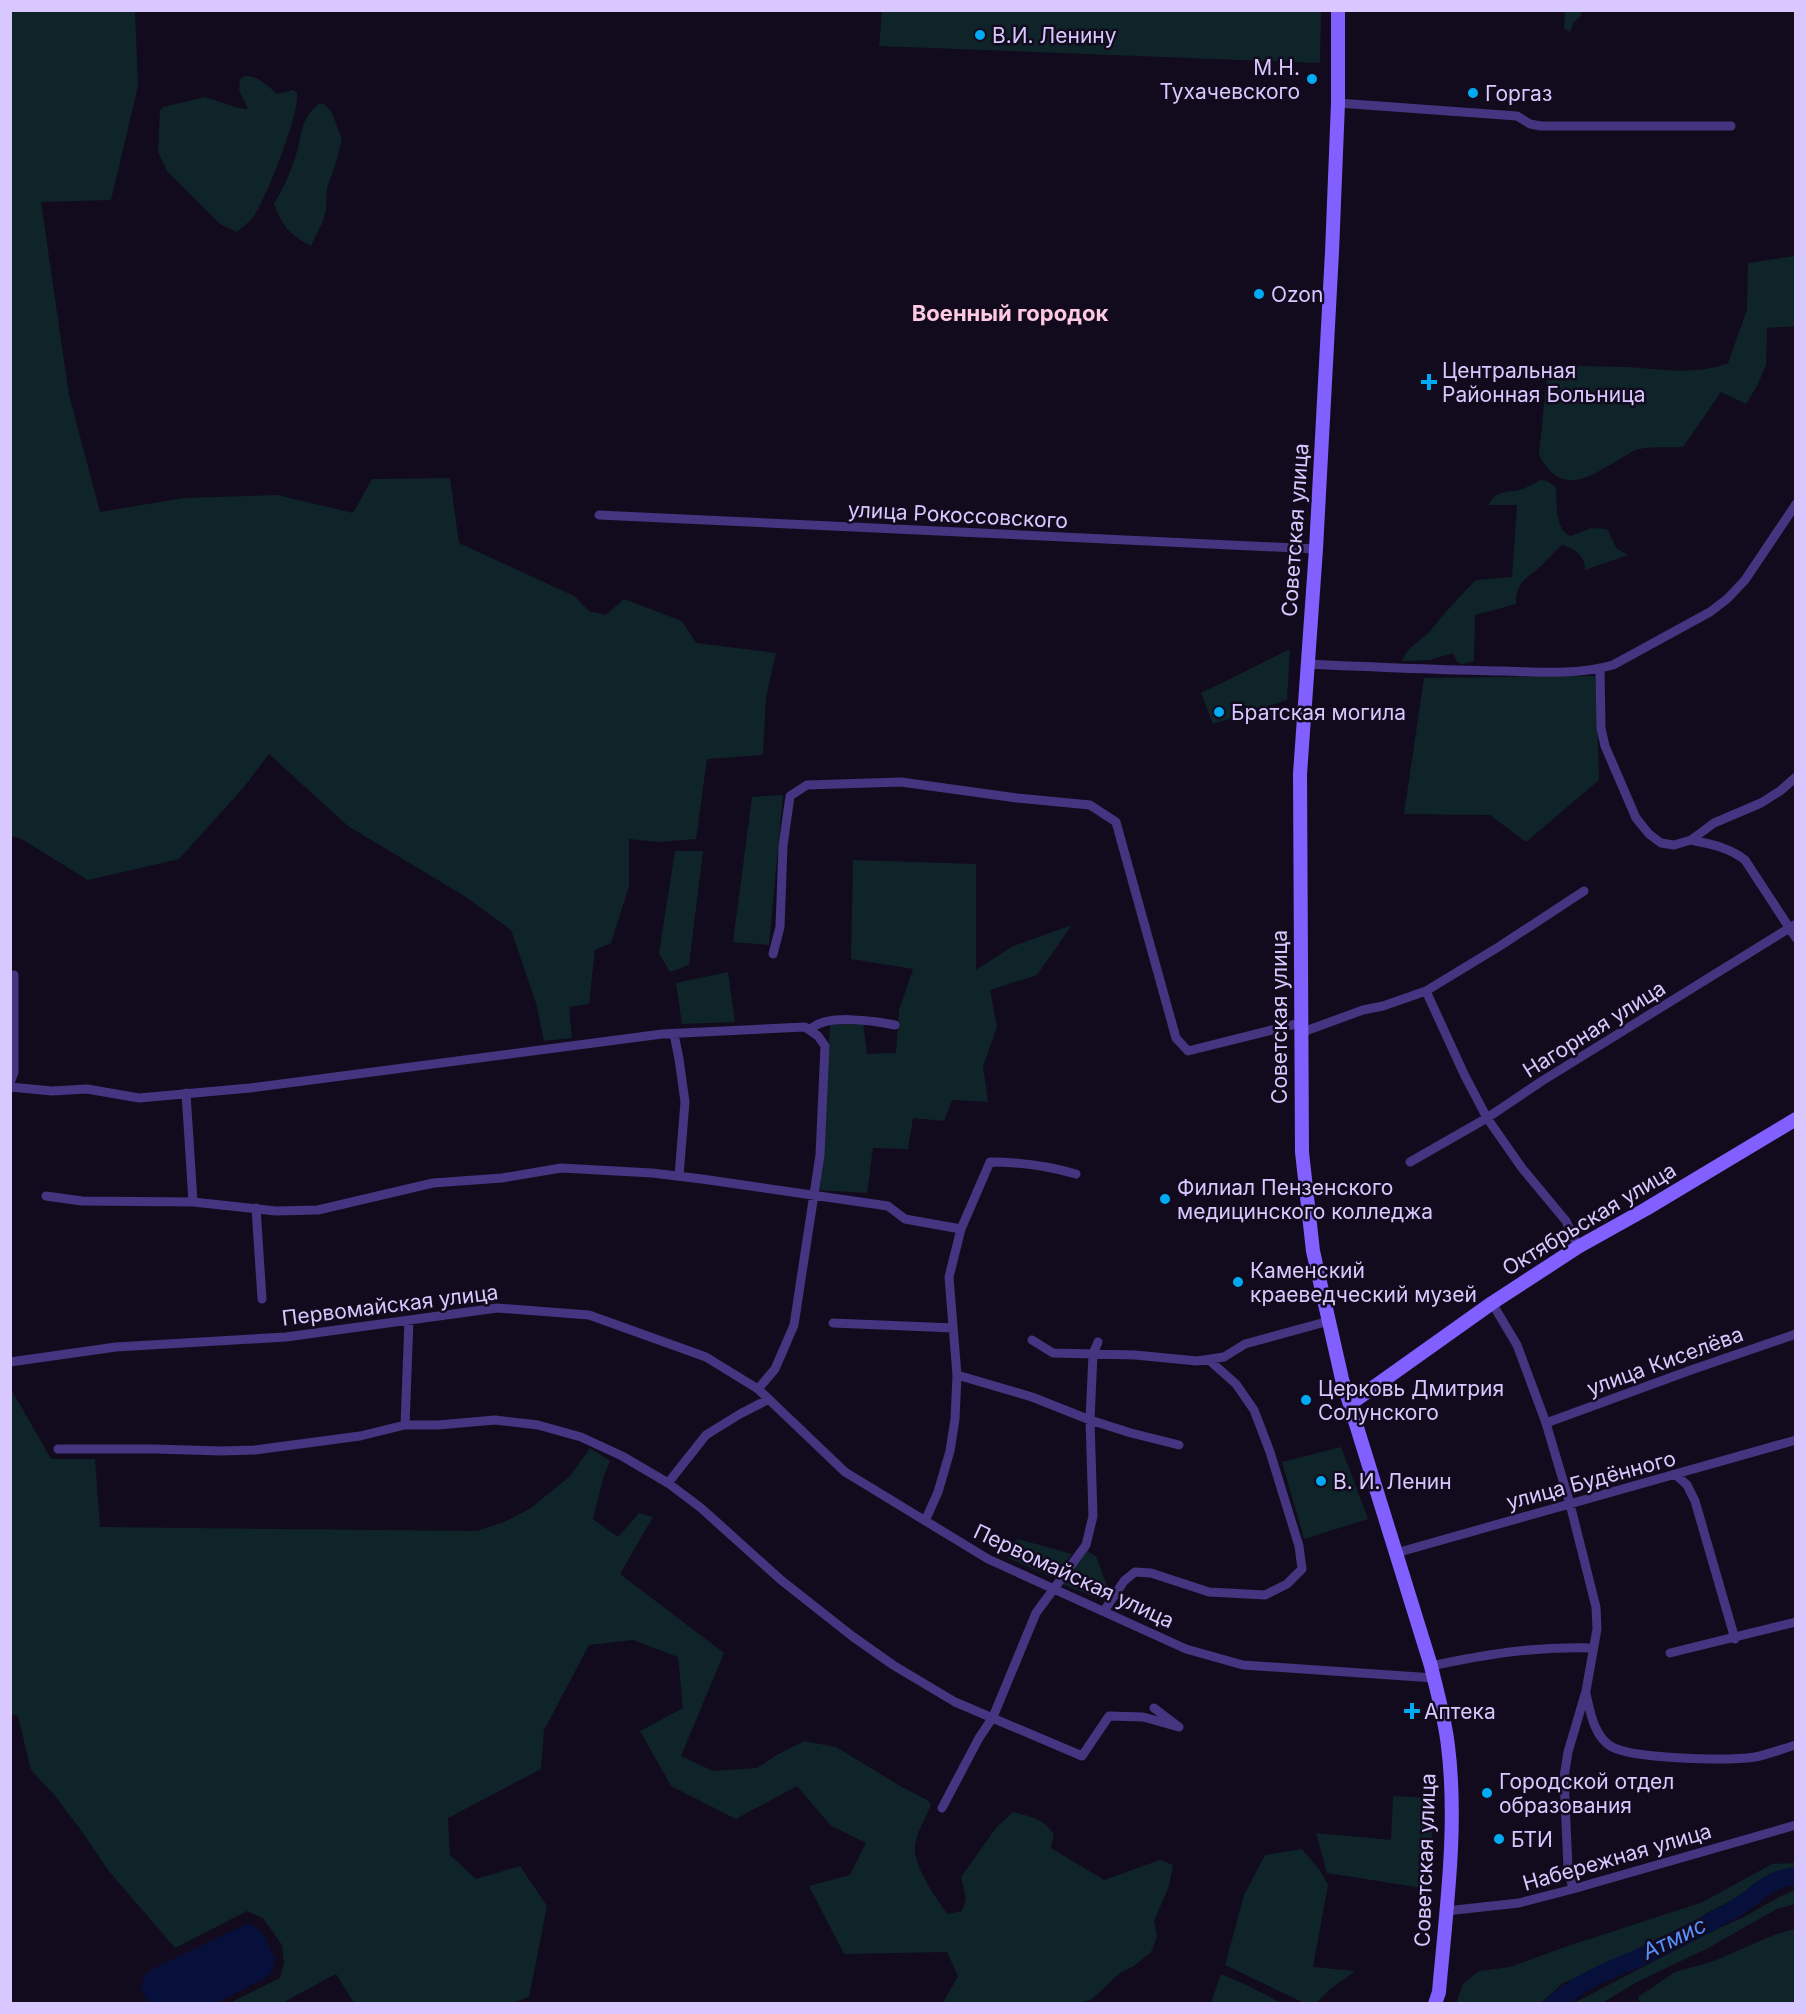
<svg xmlns="http://www.w3.org/2000/svg" width="1806" height="2014" viewBox="0 0 1806 2014" font-family="Inter,sans-serif">
	<rect width="100%" height="100%" fill="#120b1e"/>
	<!-- green -->
	<path fill="#0e2428" d="M10,11h125l3,75 -27,114 -70,2 28,193 31,117 84,-14 93,-3 76,18 19,-34 78,-1 9,65 115,53 15,15 17,4 18,-16 58,22 14,22 80,10 -10,44 -3,58 -56,4 -11,80 -37,3 -30,-3v47l-18,57 -16,7 -6,54 -20,3 3,31 -28,3 -8,-38 -25,-73 -45,-33 -118,-71 -79,-72 -25,33 -65,72 -91,21 -68,-42 -9,-2z
		M882,11h439l-1,52 -441,-17z
		M1565,11h17l-2,6 -6,5 -4,10 -6,-4z
		M245,76c12,-1 23,10 32,18l16,-4 4,3c2,23 -30,103 -43,123 -5,6 -11,11 -17,16l-17,-8 -53,-53 -9,-19 2,-41 3,-4 42,-10 33,11 10,1 -9,-19 1,-11z
		M320,103l5,2 7,8 10,26 -7,27 -8,21 -1,23 -3,11 -12,25c-22,-12 -28,-19 -37,-42 8,-14 15,-28 20,-43 9,-23 4,-42 26,-58z
		M1795,256v70l-28,2 -1,37 -9,21 -11,18 -25,-12 -38,55c-12,1 -37,-1 -47,3 -33,16 -71,56 -97,5l9,-89c26,0 53,0 79,1 35,2 68,9 101,-4l19,-53 1,-47z
		M1541,480l6,1 9,6c1,15 -2,44 15,49l20,-8 16,1 10,20 11,6 -43,15c1,-14 -11,-22 -23,-25 -8,6 -13,14 -21,21 -13,11 -26,17 -25,38l-41,11 -1,46 -12,3 -5,-2 -4,-9 -23,7 -28,1c6,-15 18,-19 29,-31 14,-18 29,-34 45,-50l36,-3 5,-72h-28c5,-16 22,-12 34,-16 6,-3 12,-6 18,-9z
		M1290,649l-3,51 -74,24 -12,-31z
		M1596,676l3,104 -73,62 -36,-27 -86,-1 20,-136z
		M783,795l-14,150 -36,-3 19,-145z
		M675,851h28l-14,114 -19,7 -11,-19z
		M853,860l123,4v106l37,-24 59,-21 -35,50 -47,15 7,37 -14,39 5,36 -36,-2 -8,21 -31,-3 -5,31 -35,-1 -6,45 -47,-3 10,-165 33,-2 4,31 29,-1 3,-43 14,-41 -62,-10z
		M728,972l7,50 -53,2 -6,-41z
		M11,1389l40,70h44l5,68 377,4 27,-9 27,-14 39,-32 20,-28 20,13 -7,17 -10,41 25,18 21,-24 14,4 -33,57 104,79 -43,103 32,15 44,-3 18,-12 29,-15 32,6 66,40 25,13 4,5c-5,12 -15,29 -16,41 -3,17 22,55 33,68l14,-3 4,-12 -5,-22 35,-49 17,-16c17,4 31,7 41,22l-3,14 53,32 56,-20 13,5 -4,21 -15,35 3,16 -6,15 -17,14 -14,7 -29,27 -20,4 -128,-1 15,-27 -11,-24 -103,2 -35,-68 41,-11 16,-32 -35,-17 -34,-40 -61,33 -65,-33 -31,-55 43,-23 -5,-51 -45,-17 -44,5 -45,85 -3,39 -93,49 2,37 26,24 44,-13 27,40 -18,91 -19,7 -156,-1 -18,-29 -54,29h-52l50,-25 4,-15 -2,-18 -19,-27 -16,-7 -72,37 -67,-78 -25,-37 -27,-36 -25,-27 -13,-54 -7,-2z
		M1341,1447l27,72 -64,20 -22,-77z
		M1018,1539l54,15 -18,24 -46,-20 1,-12z
		M1087,1551l9,5 14,38 -8,6 -40,-16z
		M1393,1796l41,2 -5,91 -102,-16 -11,-40 75,7z
		M1302,1849l17,20 9,16 -15,82 42,4 -26,19 -13,13h-12l-79,-38 19,-70 21,-40z
		M1795,1863v10l-28,4 -14,12 -46,24 -27,19 -31,16 -86,35 -22,20h-85l7,-19 16,-13 31,-4 55,-20 138,-45 69,-38z
		M1795,1890v14l-18,5 -69,39 -71,34 -35,21h-28l132,-69 38,-17 37,-21z
		M1795,1929v74h-155l-2,-6 37,-25 39,-11 62,-27z
		M1221,1974l30,13 30,16h-70z"/>
	<!-- water -->
	<path fill="#070f3b" d="M246,1924c17,2 22,21 29,35l-4,14 -6,5 -49,25h-67l-8,-14 3,-13 5,-5z"/>
	<g fill="none" stroke-linecap="round" stroke-linejoin="round">
		<!-- river -->
		<path stroke="#070f3b" stroke-width="18" d="M1554,2004c24,-21 51,-32 80,-44 34,-16 70,-33 102,-52 22,-13 32,-30 60,-32"/>
		<!-- street -->
		<path stroke="#45347f" stroke-width="9" d="M1338,103l179,13 13,8 11,2h190
			M599,515l717,34
			M1307,664c66,3 131,6 197,7 36,1 74,4 109,-6l97,-53 17,-13 18,-19 51,-76
			M1600,669l1,59 4,18 31,72 13,16 12,9 13,2 17,-5 23,-17 47,-20 19,-12 16,-14
			M1691,840c19,4 38,7 54,20l51,78
			M773,954l7,-27 3,-81 7,-50 17,-11 94,-3 116,16 73,7 26,17 60,216 12,13 112,-28
			M1426,991l38,83 23,44 35,50 44,53 12,26
			M810,1030c14,-17 65,-9 85,-5
			M1300,1033l63,-23 20,-4 43,-15 74,-45 84,-55
			M674,1034l5,25 6,43 -6,74
			M10,1083l4,-11v-97
			M10,1087l42,4 35,-2 52,9 111,-10 412,-54 143,-7 13,9 7,10 -5,109 -26,170 -19,44 -17,20
			M186,1093l7,109
			M1410,1162l77,-44 55,-37 254,-157
			M46,1196l36,5 111,1 83,9 42,-1 115,-27 69,-5 59,-10 91,5 50,6 186,27 17,13 56,10
			M256,1208l6,91
			M1492,1303l25,42 29,78 24,81 26,103 1,22 -11,62 -18,61 -4,25 4,91 5,21
			M833,1323l120,5
			M1032,1340l21,13 82,2 62,6 27,-4 21,-13 84,-23
			M10,1362l106,-15 170,-10 211,-29 92,7 117,42 52,32 87,83 143,87 198,90 57,16 191,13
			M957,1375l75,22 58,23 41,13 48,12
			M1546,1423l148,-54 102,-35
			M405,1425l4,-105
			M58,1449h96l67,2 34,-1 105,-14 45,-11h33l57,-5 43,5 43,12 41,19 46,27 33,25 80,72 71,56 41,29 62,37 127,54 27,-40 34,1 36,10 -25,-19
			M1676,1475l11,10 8,16 40,138
			M668,1483l38,-48 34,-21 29,-15
			M925,1521l13,-29 12,-41 5,-32 2,-44 -8,-98 12,-48 29,-67c29,0 58,4 86,12
			M1396,1553l400,-113
			M1104,1611l20,-30 11,-9 16,1 58,19 56,3 22,-11 15,-15 -3,-23 -29,-94 -16,-42 -18,-26 -27,-24
			M1670,1653l126,-31
			M1431,1666c56,-12 105,-20 162,-18
			M1586,1694c4,17 8,43 26,53 23,12 116,14 143,10 14,-3 27,-8 41,-12
			M942,1808l37,-70 14,-21 43,-104 50,-68 7,-29 -3,-96 3,-66 5,-12
			M1446,1911l73,-8 54,-14 223,-64"/>
		<!-- secondary -->
		<path stroke="#825fff" stroke-width="14" d="M1338,10v93l-6,149 -16,297 -16,225 2,378 11,99 29,128 89,287c6,26 14,53 17,80 10,81 -2,165 -9,246l-4,12
			M1350,1404l142,-101 86,-56 68,-38 150,-90"/>
	</g>
	<!-- markers -->
	<g fill="#00abf3" stroke="#120b1e" stroke-width="2">
		<circle cx="980" cy="35" r="6"/>
		<circle cx="1312" cy="79" r="6"/>
		<circle cx="1473" cy="93" r="6"/>
		<circle cx="1259" cy="294" r="6"/>
		<path d="M1426 373h6v6h6v6h-6v6h-6v-6h-6v-6h6z"/>
		<circle cx="1219" cy="712" r="6"/>
		<circle cx="1165" cy="1199" r="6"/>
		<circle cx="1238" cy="1282" r="6"/>
		<circle cx="1306" cy="1400" r="6"/>
		<circle cx="1321" cy="1481" r="6"/>
		<path d="M1409 1702h6v6h6v6h-6v6h-6v-6h-6v-6h6z"/>
		<circle cx="1487" cy="1793" r="6"/>
		<circle cx="1499" cy="1839" r="6"/>
	</g>
	<g text-anchor="middle" dominant-baseline="central" stroke-width="5" stroke-linejoin="round" paint-order="stroke">
		<!-- poi labels -->
		<g font-size="21" fill="#d9c8ff" stroke="#120b1e" text-anchor="start">
			<text x="992" y="35">В.И. Ленину</text>
			<text x="1300" y="67" text-anchor="end">М.Н.<tspan x="1300" dy="24">Тухачевского</tspan></text>
			<text x="1485" y="93">Горгаз</text>
			<text x="1271" y="294">Ozon</text>
			<text x="1442" y="370">Центральная<tspan x="1442" dy="24">Районная Больница</tspan></text>
			<text x="1231" y="712">Братская могила</text>
			<text x="1177" y="1187">Филиал Пензенского<tspan x="1177" dy="24">медицинского колледжа</tspan></text>
			<text x="1250" y="1270">Каменский<tspan x="1250" dy="24">краеведческий музей</tspan></text>
			<text x="1318" y="1388">Церковь Дмитрия<tspan x="1318" dy="24">Солунского</tspan></text>
			<text x="1333" y="1481">В. И. Ленин</text>
			<text x="1424" y="1711">Аптека</text>
			<text x="1499" y="1781">Городской отдел<tspan x="1499" dy="24">образования</tspan></text>
			<text x="1511" y="1839">БТИ</text>
		</g>
		<!-- street labels -->
		<g font-size="21" fill="#d9c8ff" stroke="#120b1e">
			<text transform="translate(958 515) rotate(3)">улица Рокоссовского</text>
			<text transform="translate(1295 530) rotate(-86)">Советская улица</text>
			<text transform="translate(1279 1017) rotate(-90)">Советская улица</text>
			<text transform="translate(1594 1029) rotate(-32)">Нагорная улица</text>
			<text transform="translate(1589 1219) rotate(-31)">Октябрьская улица</text>
			<text transform="translate(390 1305) rotate(-7)">Первомайская улица</text>
			<text transform="translate(1665 1361) rotate(-20)">улица Киселёва</text>
			<text transform="translate(1591 1480) rotate(-15)">улица Будённого</text>
			<text transform="translate(1074 1576) rotate(25)">Первомайская улица</text>
			<text transform="translate(1617 1857) rotate(-16)">Набережная улица</text>
			<text transform="translate(1425 1860) rotate(-88)">Советская улица</text>
		</g>
		<!-- neighbourhood labels -->
		<g font-size="22" font-weight="bold" fill="#ffcae1" stroke="#120b1e">
			<text x="1010" y="313">Военный городок</text>
		</g>
		<!-- water labels -->
		<g font-size="22" font-style="italic" fill="#5690ff" stroke="#120b1e">
			<text transform="translate(1674 1938) rotate(-26)">Атмис</text>
		</g>
	</g>
	<!-- border -->
	<rect width="1806" height="2014" fill="none" stroke="#d9c8ff" stroke-width="24"/>
</svg>
